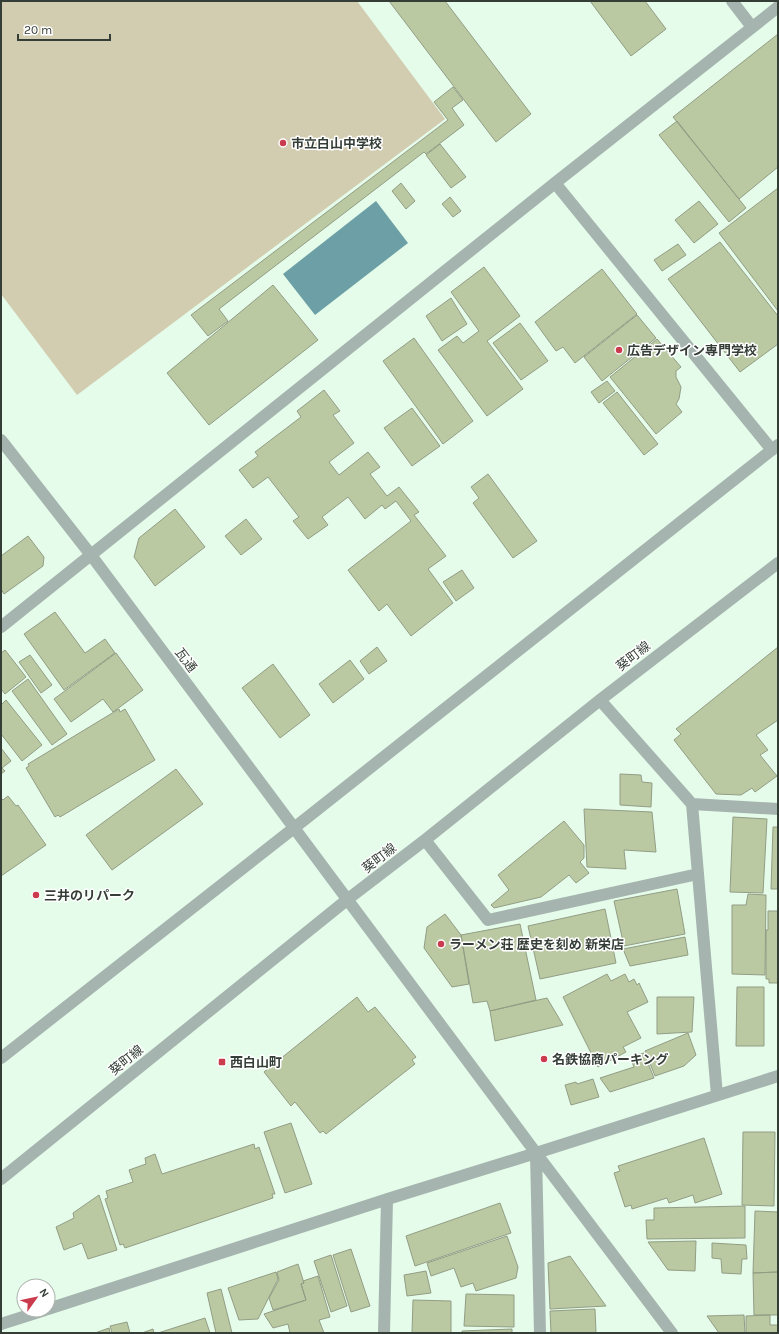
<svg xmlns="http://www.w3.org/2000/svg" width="779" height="1334" viewBox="0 0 779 1334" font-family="Karla,'Noto Sans JP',sans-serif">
	<rect width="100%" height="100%" fill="#e4fce9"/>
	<!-- green -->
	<path fill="#d2ccb0" d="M1,1h356l88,118 -368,276 -76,-101z"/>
	<!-- water -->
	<path fill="#6da0a6" d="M376,201l32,42 -93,72 -32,-41z"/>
	<!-- building -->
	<path fill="#bac9a2" stroke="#939d85" d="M389,1h56l86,113 -35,28z
		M590,1h55l21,28 -35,27z
		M778,34v133l-39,32 -66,-82z
		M453,87l10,13 -11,8 12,17 -38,29 -2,-2 -205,157 9,12 -20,15 -17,-21 257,-195 -14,-18z
		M677,121l69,87 -17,14 -70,-87z
		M440,144l26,33 -15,11 -25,-33z
		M401,183l14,18 -9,8 -14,-18z
		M778,188v123l-59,-78z
		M450,197l11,14 -8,6 -11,-13z
		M699,201l19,23 -24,19 -19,-23z
		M720,242l58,74v28l-38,28 -72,-93z
		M678,244l8,11 -24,16 -8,-11z
		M484,267l36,49 -33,25 36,48 -36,27 -49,-66 19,-14 6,7 16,-12 -28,-39z
		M602,269l35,45 -62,49 -12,-16 -7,4 -21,-29z
		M273,285l45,55 -109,85 -42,-52z
		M451,298l16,26 -25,17 -16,-25z
		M637,315l19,23 -54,43 -18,-24z
		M520,323l28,38 -27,19 -28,-37z
		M414,338l59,83 -30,23 -60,-83z
		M657,339l24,28 -5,4v6l5,10 -2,12 -3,5 6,8 -26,22 -46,-57z
		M607,381l8,10 -16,12 -8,-11z
		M324,390l16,21 -7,4 21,28 -25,19 10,13 29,-23 12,15 -10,7 17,22 12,-9 20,25 -5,3 32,41 -18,13 25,34 -42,33 -24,-32 -8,7 -31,-41 63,-49 -15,-20 -11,8 -3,-4 -17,14 -17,-22 -26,20 6,8 -20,14 -15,-18 6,-4 -31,-40 -15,11 -14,-18 19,-14 -3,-4 46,-35 -4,-6z
		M617,392l41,52 -14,11 -41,-52z
		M412,408l28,38 -28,20 -28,-38z
		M488,474l49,67 -24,17 -40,-55 6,-5 -8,-11z
		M175,509l30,38 -50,39 -21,-29 5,-19z
		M246,519l16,20 -21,16 -16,-19z
		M28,536l16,21 -1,9 -39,28 -3,-5v-33z
		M462,570l12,18 -18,13 -13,-19z
		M55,612l30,41 20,-14 10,14 -51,37 -40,-56z
		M377,647l10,14 -18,13 -9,-13z
		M778,647v73l-22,15 12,15 -8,5 17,21 -22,16 -3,-4 -11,7 -25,-1 -42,-54 7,-6 -5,-5z
		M5,650l21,27 -21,17 -4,-5v-36z
		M116,653l27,37 -30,22 -10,-13 -32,23 -17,-23z
		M30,655l22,30 -11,8 -22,-31z
		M350,660l14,19 -31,24 -14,-19z
		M273,664l37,51 -30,23 -38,-50z
		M28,679l39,55 -15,11 -40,-54z
		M6,700l36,45 -20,16 -21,-27v-29z
		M119,709l1,3 5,-3 30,51 -95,57 -2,-2 -3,2 -29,-49 3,-2 -1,-2z
		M1,748l10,13 -9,7 3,3 -4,3z
		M176,769l27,35 -91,66 -26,-35z
		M620,774l21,1 1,7 10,1 -1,24 -31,-2z
		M8,796l8,10 2,-1 28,40 -45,31v-78l2,2z
		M584,809l68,3 4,40 -32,-2 2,19 -39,-2z
		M733,817l34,2 -4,74 -33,-1z
		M564,821l20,24v13l-4,4 9,11 -13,10 -7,-8 -28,22 -47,11 -3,-3 18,-15 -11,-15z
		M773,827h5v62h-7z
		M677,889l8,45 -61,12 -10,-45z
		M748,894l18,1 -1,80 -33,-1v-69h14z
		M605,909l11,54 -76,16 -12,-53z
		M768,911h10v72h-9v-4h-3v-49h2z
		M445,914l16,21 8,49 -17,3 -28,-39 3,-21z
		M520,924l16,76 -46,11 -3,-10 -14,2 -12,-68z
		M685,937l3,18 -58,11 -7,-17z
		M607,974l4,7 14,-7 4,8 5,-3 3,6 2,-2 9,19 -21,10 14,26 -18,9 3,5 -28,15 -35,-70z
		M737,987h27v59h-28z
		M357,997l11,15 7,-5 41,50 -4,3 3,4 -89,70 -3,-3 -3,2 -25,-31 -4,4 -27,-34z
		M657,997h37l-2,35 -35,2z
		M547,998l16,27 -68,16 -5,-30z
		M688,1033l8,22 -12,11 -29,10 -10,-25z
		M644,1053l10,25 -44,14 -10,-14 34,-11 -4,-10z
		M593,1079l6,18 -28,8 -6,-20 11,-3 1,2z
		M291,1123l21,61 -27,9 -21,-61z
		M743,1132h32l-1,74 -32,-1z
		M704,1138l18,56 -27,9 -2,-8 -24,8 -2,-5 -35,11 -1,-4 -6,2 -11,-34 6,-2 -2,-5z
		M254,1144l1,5 4,-2 16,47h-3l1,4 -148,50 -2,-4 -3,1 -15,-46 3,-1 -2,-7 27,-9 -4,-12 17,-6 -1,-6 10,-4 7,20z
		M99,1195l18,55 -29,9 -6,-16 -18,7 -8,-23 18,-9 -1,-5z
		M500,1203l11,30 -96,33 -9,-30z
		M745,1206v32l-98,1 -1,-19h8v-12z
		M755,1211l23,1v60l-25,1z
		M507,1236l11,31 -2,11 -40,13 -3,-8 -12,4 -7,-19 -23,8 -4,-13z
		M696,1241l-1,30 -27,-1 -20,-28z
		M712,1243l34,2 1,14h-5l-1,15 -19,-1 -1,-14 -9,-1z
		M351,1249l19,57 -19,6 -18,-57z
		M331,1255l16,51 -16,6 -17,-51z
		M570,1256l36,50 -56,3 -2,-46z
		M298,1264l6,19 -3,1 5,16 -33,10 -4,-12 10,-18 -2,-8z
		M426,1271l5,22 -24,3 -3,-21z
		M276,1272l2,7 -20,40 -19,1 -11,-32z
		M778,1272v43h-24l-1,-42z
		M318,1276l12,41 -11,3 5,13h-34l-2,-9 -15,4 -9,-14 42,-14 -5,-16 3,-1 -1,-2z
		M221,1289l11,44h-16l-9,-40z
		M466,1294l48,1v32l-50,-1z
		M413,1300l38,1v32h-39z
		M595,1309l1,24h-45l-1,-22z
		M744,1315l1,18h-26l-12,-17z
		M770,1315v10h8v8h-32v-17z
		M205,1318l5,15h-52z
		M127,1322l3,11h-18l-2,-7z
		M109,1328l1,5h-15z
		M153,1329l1,4h-12z
		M512,1329v4h-50v-2z"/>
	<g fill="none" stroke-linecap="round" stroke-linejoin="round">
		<!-- minor -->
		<path stroke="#a6b4b0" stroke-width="12" d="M732,1l20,26
			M555,183l217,267
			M1,440l90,115 445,598 136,180
			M1,627l554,-444 223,-176
			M600,700l92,104 86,5
			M692,804l25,291
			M425,840l63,80 210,-46
			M1,1058l293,-230 484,-383
			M536,1153l4,180
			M1,1179l347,-280 77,-59 175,-140 178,-137
			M48,1309l346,-112 142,-44 242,-77
			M1,1324l44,-14
			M384,1333l3,-134"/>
	</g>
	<!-- markers -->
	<g fill="#cb3b4e" stroke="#fff" stroke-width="1.5">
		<circle cx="283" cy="143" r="4"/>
		<circle cx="619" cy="350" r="4"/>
		<circle cx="36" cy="895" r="4"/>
		<circle cx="441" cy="944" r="4"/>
		<circle cx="544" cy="1059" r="4"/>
		<rect x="218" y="1058" width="8" height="8" rx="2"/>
	</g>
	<g text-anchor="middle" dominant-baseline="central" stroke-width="3" stroke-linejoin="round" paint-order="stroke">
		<!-- poi labels -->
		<g font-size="13" font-weight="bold" fill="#343e36" stroke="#fff" text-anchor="start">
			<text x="291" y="143">市立白山中学校</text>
			<text x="627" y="350">広告デザイン専門学校</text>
			<text x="44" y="895">三井のリパーク</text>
			<text x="449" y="944">ラーメン荘 歴史を刻め 新栄店</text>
			<text x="552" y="1059">名鉄協商パーキング</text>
			<text x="230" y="1062">西白山町</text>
		</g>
		<!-- street labels -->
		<g font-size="13" fill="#343e36" stroke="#fff">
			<text transform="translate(633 656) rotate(-38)">葵町線</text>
			<text transform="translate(186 660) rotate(53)">瓦通</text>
			<text transform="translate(379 858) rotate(-38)">葵町線</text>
			<text transform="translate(126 1060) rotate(-39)">葵町線</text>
		</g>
	</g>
	<!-- border -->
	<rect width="779" height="1334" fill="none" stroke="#343e36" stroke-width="4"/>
	<!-- north arrow -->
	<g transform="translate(36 1298) rotate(57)"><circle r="19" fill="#ffffff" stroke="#aeb2af"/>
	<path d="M0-3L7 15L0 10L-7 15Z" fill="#cb3b4e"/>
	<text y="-6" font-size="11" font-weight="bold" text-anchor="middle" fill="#343e36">N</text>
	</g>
	<!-- scale -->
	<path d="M18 34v6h92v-6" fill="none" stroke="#343e36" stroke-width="2"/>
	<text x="24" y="34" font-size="12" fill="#343e36" stroke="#ffffff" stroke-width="3" paint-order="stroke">20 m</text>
</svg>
